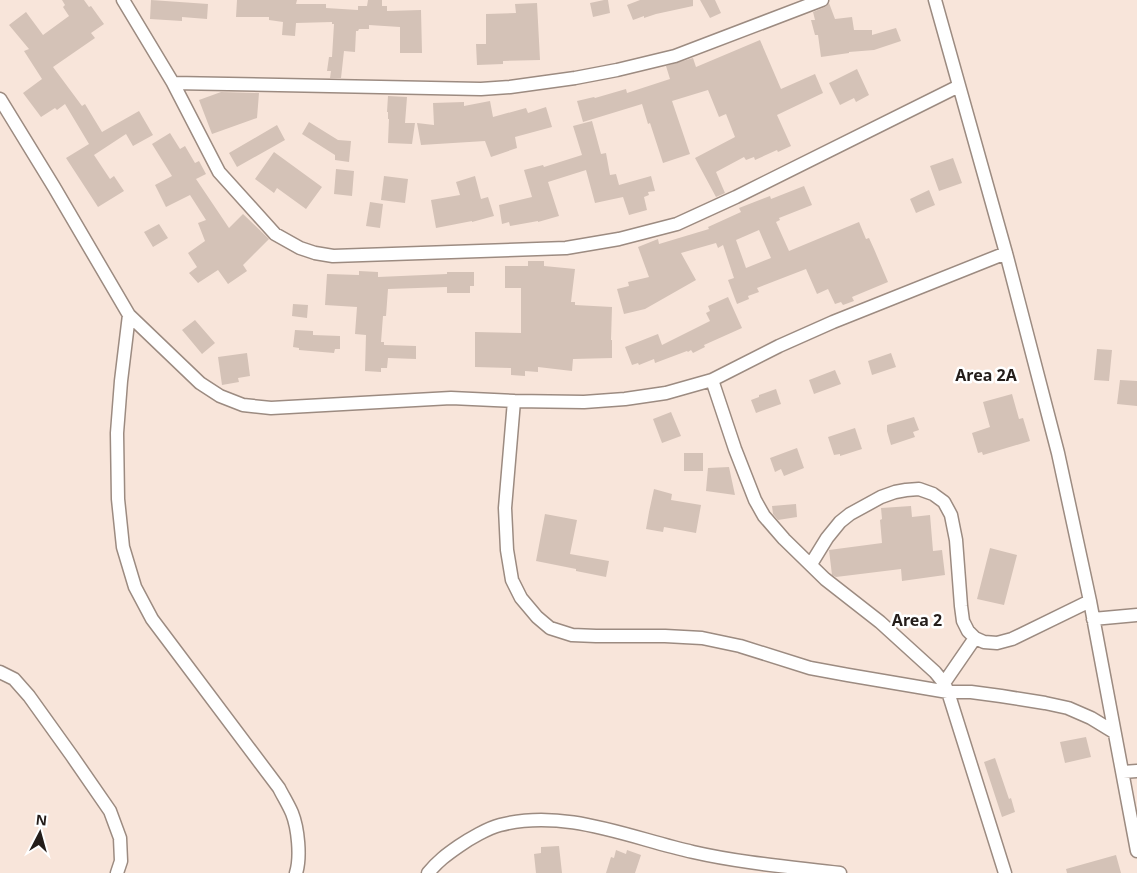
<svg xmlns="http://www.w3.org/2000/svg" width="1137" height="873" viewBox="0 0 1137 873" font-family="'Noto Sans',sans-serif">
	<rect width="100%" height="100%" fill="#f8e5da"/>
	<!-- building -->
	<path fill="#d4c2b7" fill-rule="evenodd" d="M62,0h22l5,7 2,-1 13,18 -13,9 4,5 -42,29 29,39 3,-2 17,28 37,-21 14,24 -20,11 -7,-12 -32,21 16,24 4,-3 10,15 -26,16 -32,-49 23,-14 -24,-40 -8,6 -2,-2 -14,9 -18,-24 19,-14 -18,-28 5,-2 -20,-24 17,-13 17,23 26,-19 -6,-9 2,-2z
		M151,0l57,4 -1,15 -25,-2v4l-32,-2z
		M237,0h60l-1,4h30v4l32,2v-4h9l1,-6h14v6h5v5l34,-1 1,43h-22v-26l-31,-2v4h-10l-1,2h-2l-1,21 -11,-1 -3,27h-11l1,-7h-4l2,-14h3l2,-33h-2v-2l-36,1 -1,13 -13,-1 1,-13 -14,-2v-3h-33z
		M604,0h4l2,13 -17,4 -3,-14z
		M640,0h53v6l-37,8 -12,4v-2l-11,4 -6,-15z
		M700,0h15l6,13 -11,5z
		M537,3l3,57 -37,1v3l-26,1 -1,-21h10v-30l30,-1 -1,-9z
		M829,3l6,16 17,-2 2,13h18v5l24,-7 5,13 -27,9 -25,2v1l-28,4 -3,-22h-3l-4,-15h4l-2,-8 12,-5z
		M760,40l21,49 34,-15 8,19 -46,22 14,31 -13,6 -1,-2 -22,10 -1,-3 -8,3 -2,-3 -28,15 9,21 -9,4 -21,-39 40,-21 -9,-23 -7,3 -11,-27 -36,11 18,53 -27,9 -13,-40 -2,1 -6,-20 -59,18 -6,-21 17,-4 1,1 31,-9 1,4 43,-14 -4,-13 27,-8 3,9z
		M857,69l12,26 -13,7 -2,-4 -14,7 -11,-22z
		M221,92l38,1 -2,25 -45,16 -13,-34z
		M388,96l19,1 -2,26h10l-3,21 -24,-1 1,-24h-1v-7h-1z
		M490,101l3,16 33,-9 2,5 18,-6 6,20 -37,10 2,11 -26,9 -6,-16 -64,4 -4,-22 17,2 -1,-22 31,-1v4z
		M592,121l9,33 5,-1 4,22 6,-1 3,11 32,-9 4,15 -7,1 1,3 -5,2 3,13 -18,5 -6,-18 -28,6 -9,-33 -38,12 11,34 -21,6v-1l-28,5 -1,-4 -7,2 -3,-19 33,-8 -8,-27 19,-5 1,2 38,-12 -9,-29z
		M309,122l29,18 13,1 -2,21 -14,-2v-5l-33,-21z
		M277,125l8,15 -48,27 -8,-14z
		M170,133l10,16 5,-3 10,17 4,-2 7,13 -10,5 33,49 14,-14 26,25 -26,26 4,6 -19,13 -10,-14 -20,13 -9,-10 8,-6 -9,-14 17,-12 -7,-18 8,-3 -16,-25 -24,12 -11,-22 17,-9 -20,-32z
		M274,152l48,35 -16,22 -29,-21 -3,5 -19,-14z
		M953,158l9,25 -23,8 -9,-25z
		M336,169l18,2 -2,25 -18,-2z
		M384,176l24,3 -3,24 -24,-3z
		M475,176l6,23 7,-2 6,19 -22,6v-1l-36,7 -5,-28 29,-5 -4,-13z
		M804,186l8,19 -33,13 1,2 -4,2 13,29 70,-29 7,17 3,-1 5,11 14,33 -36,15 2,4 -11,4 -2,-3 -6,2 -7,-15 -11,5 -11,-25 -49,19 2,4 -11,4 1,3 -12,5 -9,-24 6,-2 -11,-33 -5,3 -2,-5 -35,10 15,27 -51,29 -21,5 -7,-25 12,-3 -1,-4 21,-5 -11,-30 20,-8 1,5 50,-15 -1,-2 33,-15 -2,-4 31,-12 1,3zM759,230l12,28 -25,10 -10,-28z
		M929,190l6,15 -19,8 -6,-14z
		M370,202l13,2 -3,24 -14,-2z
		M159,224l9,14 -15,9 -9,-15z
		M528,261h16v5l31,3 -4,33h4v3l37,2 -1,33h1v18l-39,1 -1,12 -34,-4v5l-13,-1v5l-14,-1v-7l-36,-1v-35l46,1v-45h-16v-22h23z
		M359,271l19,1v5l69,-3v-2h27v14h-4v7h-23v-6l-59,2 -2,27h-3l-2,26h3v3l32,1v13l-28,-1 -1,10h-6v4l-16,-1 1,-36 -11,-1 2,-27 -32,-2 2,-31 32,1z
		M728,297l14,31 -38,17 1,2 -12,6 -2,-3 -3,2 -1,-1 -32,12 -1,-4 -15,6 -1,-2 -6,2 -7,-18 33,-13 4,11 48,-24 -4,-8 4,-2 -2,-5z
		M293,304l15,1 -1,13 -15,-2z
		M195,320l20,23 -13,11 -20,-24z
		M295,330l18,1v4l27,1v13h-5l-1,4 -35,-3v-2l-6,-1z
		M1097,349l15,1 -3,31 -15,-1z
		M247,353l3,23 -12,2 1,4 -17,3 -4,-28z
		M891,353l5,14 -24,8 -4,-14z
		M835,370l6,14 -27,10 -5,-14z
		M1120,380l17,1v25l-20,-2z
		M776,389l5,15 -25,9 -5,-13 8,-3v-2z
		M1012,394l7,25 4,-1 7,23 -47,14 -1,-3 -4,1 -6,-20 18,-6 -7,-25z
		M671,412l10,24 -19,7 -9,-24z
		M914,417l5,13 -6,2 2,5 -24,8 -4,-14v-6z
		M855,428l7,21 -22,7v-2l-6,1 -6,-18z
		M797,448l7,20 -20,8 -3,-7 -6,3 -5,-14z
		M684,453h19v18h-19z
		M729,467l6,28 -29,-4 2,-23z
		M654,489l18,5 -1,6 30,5 -5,28 -32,-6 -1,5 -17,-3 3,-17z
		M796,504l1,13 -19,3 -5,-6 -1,-8z
		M911,506l1,11 18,-2 3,36 9,-1 3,25 -43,6 -1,-12 -65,8 -4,-2 -3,-25 53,-7 -2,-23 2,-1 -1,-11z
		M545,514l32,6 -7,34 39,7 -3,16 -30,-6v-2l-40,-8z
		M990,548l27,7 -13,50 -27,-6z
		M1086,737l5,20 -26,6 -5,-21z
		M995,758l14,41 2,-1 4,14 -13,5 -18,-55z
		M559,846l3,27h-26l-2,-19 7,-1v-6z
		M616,850l10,4 1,-4 14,5 -6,18h-29l5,-16 3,1z
		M1116,855l5,18h-54l-1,-4z"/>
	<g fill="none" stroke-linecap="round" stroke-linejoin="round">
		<defs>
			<path id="street" d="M123,0l50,83 46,89 56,62 25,14 15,5 18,3 233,-8 53,-9 58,-15 59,-27 223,-111
				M935,0l71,253 52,200 32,148 47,250
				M173,83l308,6 29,-2 65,-9 42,-8 58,-14 147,-56
				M0,99l54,88 75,128 71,68 20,13 23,9 28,3 180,-10 63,3 70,1 41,-3 41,-6 46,-13 67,-34 54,-24 173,-69
				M129,315l-8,66 -4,52 1,66 5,48 12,40 17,32 127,169c4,8 9,16 13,25 6,15 9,44 4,60
				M712,380l23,69 20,51 9,16 20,23 41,40 55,43 55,50 9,11 4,9 57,181
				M514,401l-9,107 2,42 5,30 9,18 16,19 13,11 22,7 24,1h69l37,2 38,8 70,22 38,7 100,17h23l30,4 44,7 23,5 23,10 23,14
				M811,564l16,-26 13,-16 10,-8 31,-17 14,-5 11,-2 13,-1 14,5 11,8 7,13 5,25 5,66 2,15 5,10 7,7 9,4 13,1 15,-4 78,-38
				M1093,619l44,-4
				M0,672l14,7 15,17 43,60 38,55 10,27 1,23 -4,12
				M944,683l31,-45
				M1123,772l14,-1
				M428,873c10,-12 18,-18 31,-27 10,-7 29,-18 41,-21 65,-17 130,13 193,27 48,11 98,15 147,21"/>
		</defs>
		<!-- street casing -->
		<use href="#street" stroke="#9c8b81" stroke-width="15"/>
		<!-- street -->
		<use href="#street" stroke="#fff" stroke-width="12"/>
	</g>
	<g text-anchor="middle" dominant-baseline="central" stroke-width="5" stroke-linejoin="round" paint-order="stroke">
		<!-- quarter labels -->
		<g font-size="16" font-weight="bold" fill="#241d1a" stroke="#fff">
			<text x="986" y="375">Area 2A</text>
			<text x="917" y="620">Area 2</text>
		</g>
	</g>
	<!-- north arrow -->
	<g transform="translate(40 833) rotate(6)" stroke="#ffffff" stroke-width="4" paint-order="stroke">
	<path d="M0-4L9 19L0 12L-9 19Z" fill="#241d1a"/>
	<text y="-8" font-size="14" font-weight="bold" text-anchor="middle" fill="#241d1a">N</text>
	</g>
</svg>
